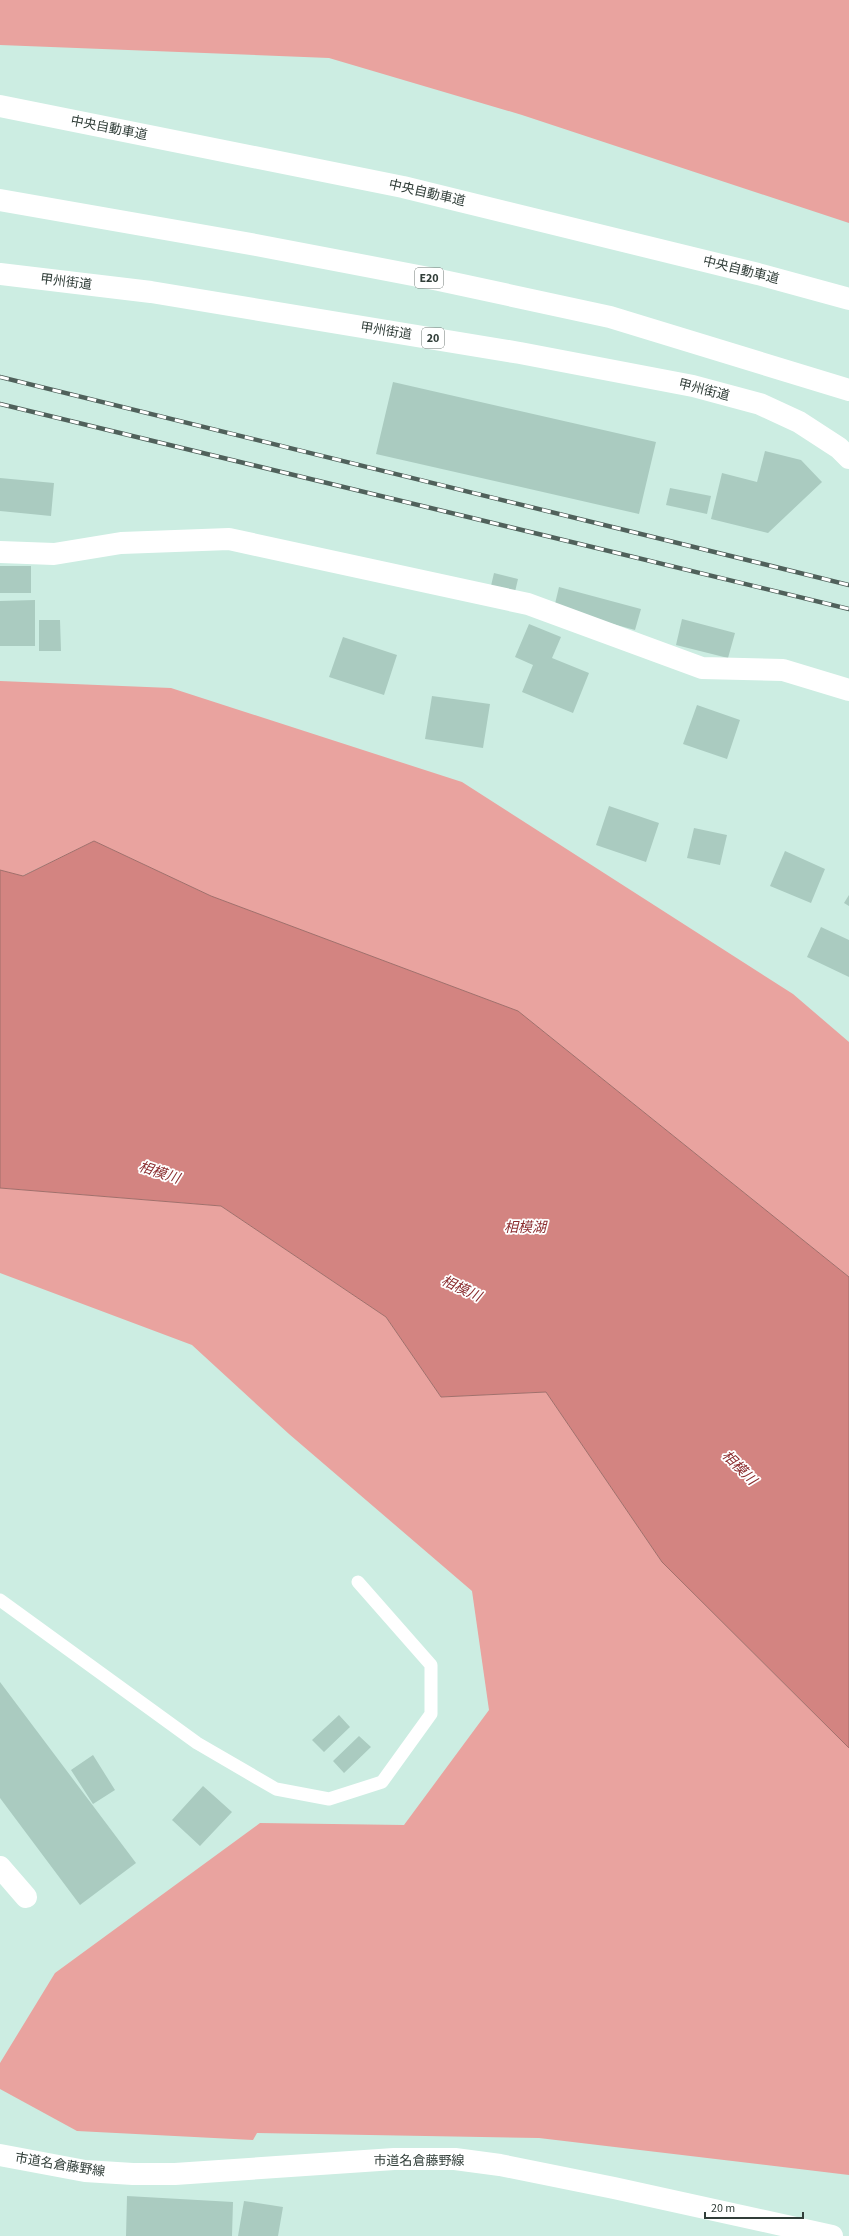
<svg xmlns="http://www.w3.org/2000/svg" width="849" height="2236" viewBox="0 0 849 2236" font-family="'Source Sans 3','Noto Sans JP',sans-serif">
	<rect width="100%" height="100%" fill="#ccede2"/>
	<!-- green -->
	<path fill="#e9a39f" d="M0,0h849v223l-327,-108 -193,-57 -329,-13z
		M0,681l171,7 291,94 331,212 56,48v235l-331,-266 -307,-115 -117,-55 -72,35 -22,-6z
		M0,1188l221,18 165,111 55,80 105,-5 116,170 187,186v427l-310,-37 -282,-5 -4,7 -176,-9 -77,-42v-26l55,-90 205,-150 144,2 85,-115 -17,-119 -183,-157 -97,-89 -192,-72z"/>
	<!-- water -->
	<path fill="#d38481" stroke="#a26f6b" d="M94,841l117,55 307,115 331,266v471l-187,-186 -116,-170 -105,5 -55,-80 -165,-111 -221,-18v-318l23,6z"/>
	<!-- building -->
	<path fill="#aacbc0" d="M393,382l263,60 -17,72 -263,-60z
		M765,451l36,9 21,22 -54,51 -57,-14 11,-46 35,9z
		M0,478l54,5 -3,33 -51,-5z
		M670,488l41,8 -4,18 -41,-9z
		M0,566h31v27h-31z
		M494,573l24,6 -4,17 -24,-6z
		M559,587l82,22 -6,21 -81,-22z
		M35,600v46h-35v-45z
		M682,619l53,14 -7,25 -52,-13z
		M39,620h21l1,31h-22z
		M529,624l32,13 -9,21 37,15 -16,40 -51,-21 11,-27 -18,-8z
		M343,637l54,18 -13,40 -55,-18z
		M432,696l58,8 -7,44 -58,-9z
		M697,705l43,15 -13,39 -44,-15z
		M609,806l50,17 -13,39 -50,-17z
		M694,828l33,7 -7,30 -33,-7z
		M785,851l40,18 -14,34 -41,-17z
		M849,895v11l-5,-3z
		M821,927l28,13v37l-42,-20z
		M0,1682l136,181 -56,42 -80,-107z
		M339,1715l11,12 -26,25 -12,-12z
		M359,1736l12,11 -27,26 -11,-12z
		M93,1755l22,35 -22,14 -22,-34z
		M203,1786l29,26 -32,34 -28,-26z
		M127,2196l106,6 -1,34h-106z
		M244,2201l39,6 -5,29h-40z"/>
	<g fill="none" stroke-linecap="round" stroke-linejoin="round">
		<!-- service -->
		<path stroke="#fff" stroke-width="13" d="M0,1600l197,143 79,46 53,10 53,-17 49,-68v-49l-73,-83"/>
		<!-- minor -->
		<path stroke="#fff" stroke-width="22" d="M0,552l54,2 67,-11 108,-4 299,65 174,64 81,2 66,20
			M0,1867l26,30"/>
		<!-- tertiary -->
		<path stroke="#fff" stroke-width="22" d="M0,2155l85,16 48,3h42l219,-15h61l45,6 114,23 218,48"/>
		<!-- trunk -->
		<path stroke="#fff" stroke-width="22" d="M0,274l151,18 369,61 173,33 67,18 39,18 40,26 10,10"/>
		<!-- motorway -->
		<path stroke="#fff" stroke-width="22" d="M0,106l403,81 355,87 91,25
			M0,200l256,45 183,35 171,37 239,73"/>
		<defs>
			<path id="rail" d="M0,377l849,208
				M0,404l849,205"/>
		</defs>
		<!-- rail casing -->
		<use href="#rail" stroke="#50615b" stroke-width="4.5"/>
		<!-- rail -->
		<use href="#rail" stroke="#fff" stroke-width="3" stroke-dasharray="9" stroke-linecap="butt"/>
	</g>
	<g text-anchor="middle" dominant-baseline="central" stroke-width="3.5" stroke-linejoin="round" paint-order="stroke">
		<!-- shield labels -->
		<g fill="#fff" stroke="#6f7874" stroke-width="1">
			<rect x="415" y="268" width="28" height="20" rx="3"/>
			<rect x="422" y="328" width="22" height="20" rx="3"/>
		</g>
		<g font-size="12" font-weight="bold" fill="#313e39">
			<text x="429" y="278">E20</text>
			<text x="433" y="338">20</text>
		</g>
		<!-- street labels -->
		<g font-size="13" fill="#313e39" stroke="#fff">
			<text transform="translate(109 128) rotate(11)">中央自動車道</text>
			<text transform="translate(427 193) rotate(13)">中央自動車道</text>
			<text transform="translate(741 270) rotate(14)">中央自動車道</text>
			<text transform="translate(66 282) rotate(7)">甲州街道</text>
			<text transform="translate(386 331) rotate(9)">甲州街道</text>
			<text transform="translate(704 390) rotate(14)">甲州街道</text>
			<text x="419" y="2161">市道名倉藤野線</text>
			<text transform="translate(60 2165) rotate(9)">市道名倉藤野線</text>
		</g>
		<!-- water labels -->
		<g font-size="14" font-style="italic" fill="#8b2d2f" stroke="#fff">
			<text transform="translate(159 1173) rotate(18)">相模川</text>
			<text x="525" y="1228">相模湖</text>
			<text transform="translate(461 1289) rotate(25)">相模川</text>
			<text transform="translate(739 1468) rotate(45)">相模川</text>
		</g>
	</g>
	<!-- scale -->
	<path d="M705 2212v6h98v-6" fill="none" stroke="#313e39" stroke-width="2"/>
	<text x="711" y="2212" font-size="12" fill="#313e39" stroke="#ffffff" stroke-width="3" paint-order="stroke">20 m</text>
</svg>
